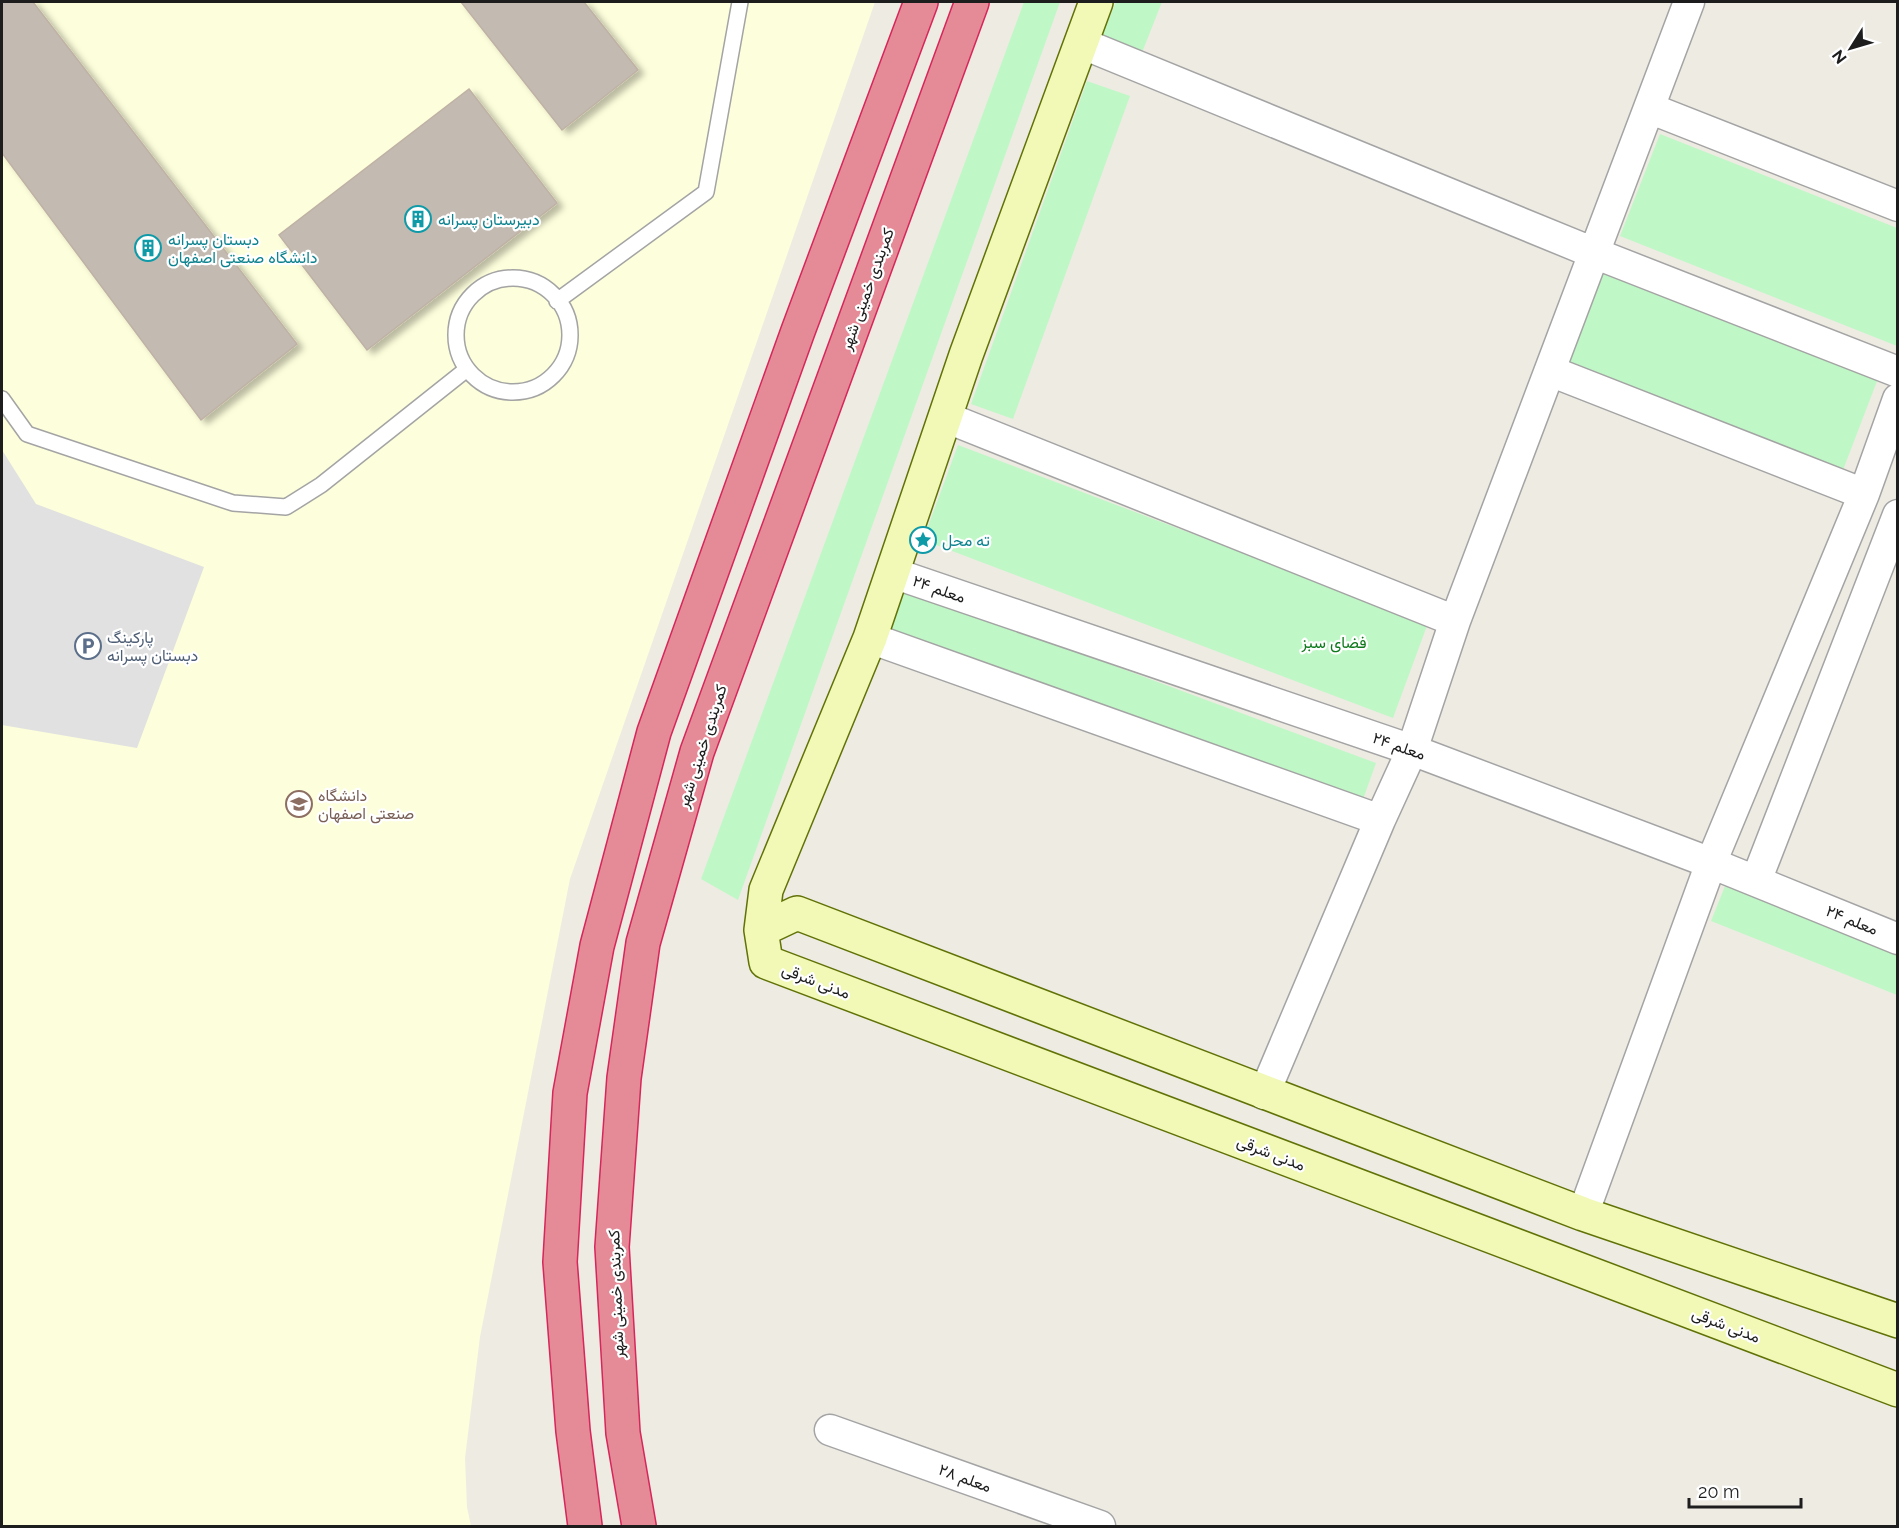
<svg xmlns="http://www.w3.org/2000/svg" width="1899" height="1528" viewBox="0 0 1899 1528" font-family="Raleway,Vazirmatn,sans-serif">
	<defs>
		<filter id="shadow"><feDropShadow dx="6" dy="4" stdDeviation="3" flood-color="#0004"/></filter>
	</defs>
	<rect width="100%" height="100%" fill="#eeebe3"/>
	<!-- education -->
	<path fill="#fdfedb" d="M2,2h873l-305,877 -90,458 -15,121 2,49 4,19h-469z"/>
	<!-- park -->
	<path fill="#bff8c6" d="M1024,2h36l-322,898 -37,-21z
		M1116,2h46l-21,53 -40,-17z
		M1087,81l43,15 -117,323 -42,-15z
		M1660,134l237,94v118l-277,-110z
		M1603,269l276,107 -36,94 -276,-107z
		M958,445l470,178 -35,95 -470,-178z
		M902,587l474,176 -15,42 -474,-176z
		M1725,886l172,68v41l-186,-74z"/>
	<!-- parking -->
	<path fill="#e1e1e1" d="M2,450l34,54 168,63 -67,181 -135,-23z"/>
	<!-- building -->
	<path fill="#c3bab2" stroke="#bfb2a5" stroke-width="1.5" filter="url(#shadow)" d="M2,2h31l264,342 -96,76 -199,-267z
		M461,2h123l54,68 -76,60z
		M469,89l88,114 -190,147 -88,-115z"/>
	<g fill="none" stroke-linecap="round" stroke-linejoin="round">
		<defs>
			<path id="lane" d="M456 335a57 57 0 1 1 114 0a57 57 0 1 1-114 0Z
				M557,301l149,-109 34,-190
				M2,399l25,35 206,69 53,4 35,-22 146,-116"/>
			<path id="street" d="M1081,43l513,210 304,119
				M1649,108l249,98
				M1550,371l314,123
				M945,417l510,204
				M893,573l519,177 299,113 187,76
				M870,638l510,182
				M1756,881l142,-366
				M1264,1094l116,-274 32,-70 43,-129 234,-619
				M1583,1214l128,-351 153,-369 34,-95
				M830,1430l270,96"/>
			<path id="secondary" d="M761,930l5,-40 104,-252 96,-283 130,-353
				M1898,1321l-315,-107 -786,-301 -36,17 5,32 1132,428"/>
			<path id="highway" d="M585,1526l-12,-95 -13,-169 10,-169 27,-147 57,-214 144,-401 123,-329
				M639,1526l-16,-93 -11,-186 12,-169 19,-135 54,-191 275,-750"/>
		</defs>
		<!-- lane casing -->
		<use href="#lane" stroke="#a4a4a4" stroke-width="18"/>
		<!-- street casing -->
		<use href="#street" stroke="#a4a4a4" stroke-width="33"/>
		<!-- secondary casing -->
		<use href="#secondary" stroke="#617206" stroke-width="36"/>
		<!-- highway casing -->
		<use href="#highway" stroke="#d6265a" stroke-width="36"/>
		<!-- lane -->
		<use href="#lane" stroke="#fff" stroke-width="15"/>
		<!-- street -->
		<use href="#street" stroke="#fff" stroke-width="30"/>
		<!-- secondary -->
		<use href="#secondary" stroke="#f2f8b6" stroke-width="33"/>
		<!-- highway -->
		<use href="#highway" stroke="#e58b98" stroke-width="33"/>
	</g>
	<!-- icons -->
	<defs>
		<symbol id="building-ring" viewBox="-11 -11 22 22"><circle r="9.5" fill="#fff" stroke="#0f9aa8" stroke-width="1.5"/><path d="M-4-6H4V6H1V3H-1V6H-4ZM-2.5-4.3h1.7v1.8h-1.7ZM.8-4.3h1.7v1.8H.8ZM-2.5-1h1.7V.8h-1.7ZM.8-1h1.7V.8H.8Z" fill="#0f9aa8"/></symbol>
		<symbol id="sight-ring" viewBox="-11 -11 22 22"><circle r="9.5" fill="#fff" stroke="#0f9aa8" stroke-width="1.5"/><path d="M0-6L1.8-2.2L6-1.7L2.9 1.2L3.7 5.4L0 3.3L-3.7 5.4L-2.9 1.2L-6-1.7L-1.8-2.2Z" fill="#0f9aa8"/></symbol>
		<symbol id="parking-ring" viewBox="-11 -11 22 22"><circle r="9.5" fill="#fff" stroke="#5c6f8a" stroke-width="1.5"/><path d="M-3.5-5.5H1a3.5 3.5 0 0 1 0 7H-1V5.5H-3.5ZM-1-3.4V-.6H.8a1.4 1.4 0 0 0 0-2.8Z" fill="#5c6f8a"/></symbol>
		<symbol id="university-ring" viewBox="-11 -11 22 22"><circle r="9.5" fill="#fff" stroke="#8d6e63" stroke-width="1.5"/><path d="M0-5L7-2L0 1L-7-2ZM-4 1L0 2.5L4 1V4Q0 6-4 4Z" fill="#8d6e63"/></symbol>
	</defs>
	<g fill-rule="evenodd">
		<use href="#building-ring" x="403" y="204" width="30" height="30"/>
		<use href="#building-ring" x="133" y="233" width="30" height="30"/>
		<use href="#sight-ring" x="908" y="525" width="30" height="30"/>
		<use href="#parking-ring" x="73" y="631" width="30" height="30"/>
		<use href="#university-ring" x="284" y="789" width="30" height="30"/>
	</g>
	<g text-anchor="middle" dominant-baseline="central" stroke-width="4.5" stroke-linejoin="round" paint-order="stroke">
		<!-- culture labels -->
		<g font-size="16" fill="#0d838f" stroke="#fff" text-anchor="start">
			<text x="438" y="219">دبیرستان پسرانه</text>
			<text x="168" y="239">دبستان پسرانه<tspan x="168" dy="18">دانشگاه صنعتی اصفهان</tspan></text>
			<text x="942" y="540">ته محل</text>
		</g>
		<!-- street labels -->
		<g font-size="16" fill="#1d1d1d" stroke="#fff">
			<text transform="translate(867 289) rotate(-70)">کمربندی خمینی شهر</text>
			<text transform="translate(939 589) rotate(19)">معلم ۲۴</text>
			<text transform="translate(702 746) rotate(-72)">کمربندی خمینی شهر</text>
			<text transform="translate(1399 746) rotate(19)">معلم ۲۴</text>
			<text transform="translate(1852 920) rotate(22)">معلم ۲۴</text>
			<text transform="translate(816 981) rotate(21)">مدنی شرقی</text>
			<text transform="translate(1271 1153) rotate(21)">مدنی شرقی</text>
			<text transform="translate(616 1294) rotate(-92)">کمربندی خمینی شهر</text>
			<text transform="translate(1726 1325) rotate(21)">مدنی شرقی</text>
			<text transform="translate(965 1478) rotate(20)">معلم ۲۸</text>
		</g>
		<!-- service labels -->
		<g font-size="16" fill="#4e5e75" stroke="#fff" text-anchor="start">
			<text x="107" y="637">پارکینگ<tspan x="107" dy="18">دبستان پسرانه</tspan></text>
		</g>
		<!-- park labels -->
		<g font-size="16" fill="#0d791b" stroke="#fff">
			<text x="1334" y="642">فضای سبز</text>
		</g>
		<!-- education labels -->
		<g font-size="16" fill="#785e54" stroke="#fff" text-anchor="start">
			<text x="318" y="795">دانشگاه<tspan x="318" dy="18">صنعتی اصفهان</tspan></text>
		</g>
	</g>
	<!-- border -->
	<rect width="1899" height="1528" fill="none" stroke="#1d1d1d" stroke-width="6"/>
	<!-- north arrow -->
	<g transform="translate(1851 48) rotate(233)" stroke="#ffffff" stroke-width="4.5" paint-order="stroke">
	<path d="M0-4.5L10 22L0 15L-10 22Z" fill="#1d1d1d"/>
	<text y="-9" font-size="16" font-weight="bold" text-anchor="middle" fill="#1d1d1d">N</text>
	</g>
	<!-- scale -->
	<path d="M1689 1498v9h112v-9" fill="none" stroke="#1d1d1d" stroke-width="3"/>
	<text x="1698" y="1498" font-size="18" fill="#1d1d1d" stroke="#ffffff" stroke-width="4.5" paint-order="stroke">20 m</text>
</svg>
